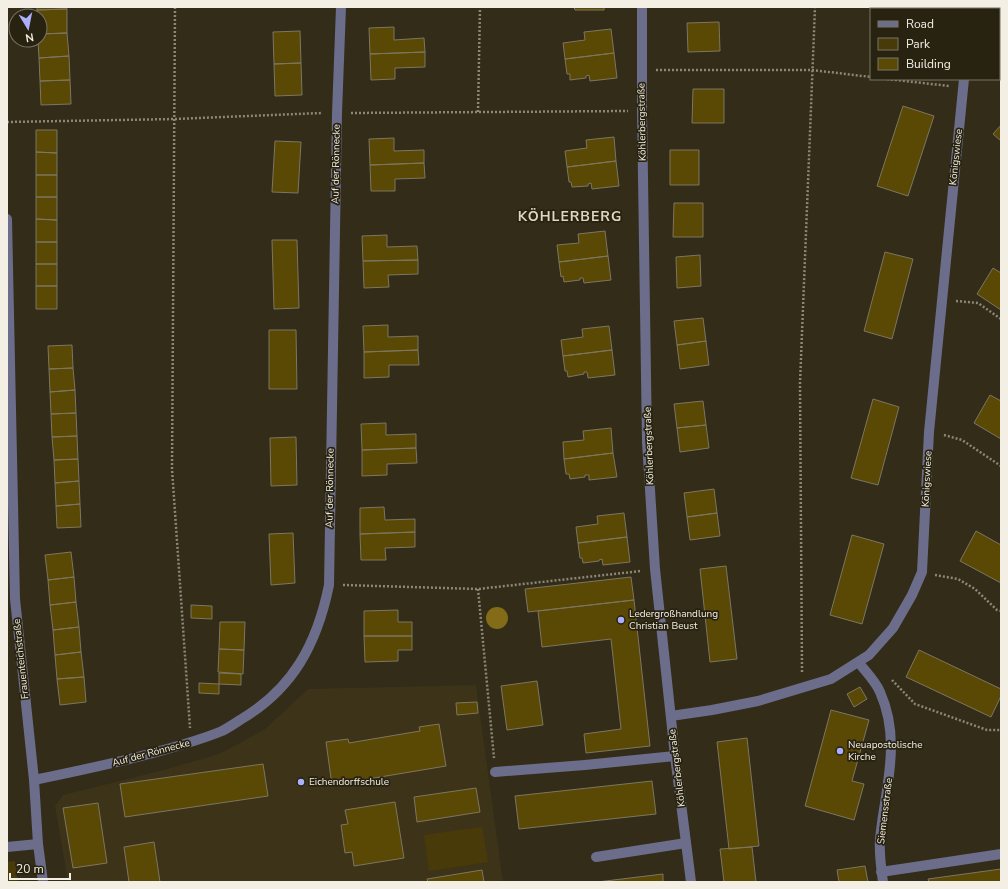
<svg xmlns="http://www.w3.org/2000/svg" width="1008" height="889" viewBox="0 0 1008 889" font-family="'Nunito Sans',sans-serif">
	<rect width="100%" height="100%" fill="#322c19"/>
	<!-- built -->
	<path fill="#3c3319" d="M476,685l27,197h-435l-13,-76 8,-11 101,-25 55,-16 45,-24 44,-41z"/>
	<!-- green -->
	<path fill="#493b09" d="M482,827l6,35 -59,9 -5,-36z
		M15,861l3,21h-11v-20z"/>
	<!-- water -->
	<path fill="#836b17" d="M486 618a11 11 0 1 1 22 0a11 11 0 1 1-22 0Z"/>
	<!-- building -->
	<path fill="#5a4805" stroke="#7d7661" d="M37,7h29l1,2 -30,1z
		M574,7h30v3h-29z
		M909,7h35l-1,2h-35z
		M67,9v24l-27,1v-18h-3v-6z
		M719,22l1,29 -32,1 -1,-29z
		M394,27v13l30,-2 1,14 -55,2 -1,-26z
		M611,29l3,24 -49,6 -2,-16 22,-3 -1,-8z
		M300,31l1,32 -27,1 -1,-32z
		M67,33l2,23 -30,2 -1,-18h2v-6z
		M425,52v15l-30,1v11l-24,1 -1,-26z
		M614,53l3,25 -27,3 -1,-6 -3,1v2l-16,2v-6h-3l-2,-15z
		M69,56l1,24 -30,1 -1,-23z
		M301,63l1,32 -27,1 -1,-32z
		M70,80l1,24 -30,1 -1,-24z
		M693,89h31v34h-32z
		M903,106l31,10 -26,80 -31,-10z
		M1001,125v16l-8,-7z
		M36,130h21v23l-21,-1z
		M614,137l2,24 -49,6 -2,-16 22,-3 -1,-8z
		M394,138v13l30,-1v13l-54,2 -1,-26z
		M275,141l26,1 -3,51 -26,-1z
		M670,150h29v35h-29z
		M36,152l21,1v22h-21z
		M616,161l3,25 -27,3 -1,-6 -3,1v2l-16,1 -1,-5h-2l-2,-15z
		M424,163l1,15 -30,1v12h-24l-1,-26z
		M36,175h21v22h-21z
		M36,197h21v23l-21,-1z
		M674,203h29v34h-30z
		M36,219l21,1v22h-21z
		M605,231l3,25 -49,6 -2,-17 22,-2 -1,-9z
		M387,235v12l30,-1 1,14 -55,1 -1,-25z
		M272,240h25l2,68 -25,1z
		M36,242h21v22h-21z
		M885,252l28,7 -21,80 -28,-8z
		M700,255l1,31 -24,2 -1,-31z
		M608,256l3,24 -27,3 -1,-5h-3v2l-16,2 -1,-6 -2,1 -2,-15z
		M418,260v14l-30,1 1,12 -25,1 -1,-27z
		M36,264h21v22h-21z
		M993,268l8,5v37l-24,-16z
		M36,286h21v23h-21z
		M703,318l3,23 -29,4 -3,-24z
		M388,325v12l30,-1v14l-54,2 -1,-26z
		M609,326l3,24 -49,6 -2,-16 22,-3 -1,-8z
		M269,330h27l1,59h-28z
		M706,341l3,24 -29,4 -3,-24z
		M72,345l1,23 -24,1 -1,-23z
		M418,350l1,15h-30v12l-25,1v-26z
		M612,350l3,25 -27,3 -1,-6h-3v2l-16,3 -1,-6h-2l-2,-15z
		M73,368l2,22 -25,2 -1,-23z
		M75,390l1,23 -25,1 -1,-22z
		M990,395l11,6v38l-27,-16z
		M873,399l26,8 -21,78 -27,-7z
		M703,401l3,24 -29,3 -3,-24z
		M76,413l1,23 -25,1 -1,-23z
		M386,423v12l30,-1v14l-54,2 -1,-26z
		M706,425l3,23 -29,4 -3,-24z
		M611,428l2,25 -49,6 -1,-17 21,-2 -1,-9z
		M77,436l1,23 -24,1 -2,-23z
		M296,437l1,48 -26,1 -1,-48z
		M416,448l1,15 -30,1v11l-25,1v-26z
		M613,453l4,24 -28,3v-5h-4v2l-15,2 -1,-5h-3l-2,-15z
		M78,459l1,22 -24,2 -1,-23z
		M79,481l1,23 -24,2 -1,-23z
		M714,489l3,24 -30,4 -3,-24z
		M80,504l1,23 -24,1 -1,-22z
		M384,507l1,13 30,-1v13l-55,2v-26z
		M624,513l3,24 -49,6 -2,-16 22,-3 -1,-8z
		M717,513l3,23 -30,4 -3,-23z
		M976,531l25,14v38l-41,-22z
		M415,532v15l-30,1 1,12h-25l-1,-26z
		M293,533l2,50 -24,2 -2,-51z
		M852,535l32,9 -22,80 -32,-9z
		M627,537l3,25 -27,3 -1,-6 -3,1v1l-16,2 -1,-5h-2l-2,-15z
		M71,552l3,25 -26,3 -3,-25z
		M726,566l11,93 -27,3 -10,-93z
		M74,577l2,25 -26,3 -2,-25z
		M631,577l3,23 -106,12 -3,-23z
		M634,600l16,146 -64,7 -2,-19 37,-5 -10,-90 -69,8 -4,-36z
		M76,602l3,25 -26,3 -3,-25z
		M191,605l21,1v13l-21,-1z
		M398,610v12h14v14h-48v-25z
		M220,622h25l-1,28 -25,-1z
		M79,627l2,25 -26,3 -2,-25z
		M364,636h48v14h-14v11l-33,1z
		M219,649l25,1 -1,24 -25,-2z
		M919,650l82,39v7l-10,21 -85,-40z
		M81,652l3,25 -27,2 -2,-24z
		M219,673l22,1v11l-22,-1z
		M84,677l2,25 -26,3 -3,-26z
		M537,681l6,44 -36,5 -6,-44z
		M199,683l20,1v10l-20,-1z
		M860,687l7,12 -13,8 -7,-13z
		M477,702l1,11 -21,2 -1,-12z
		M831,710l38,10 -17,61 12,3 -10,36 -49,-14z
		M439,724l7,42 -114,19 -6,-43 22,-3 1,4 71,-12 -1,-4z
		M747,738l12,108 -30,3 -12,-107z
		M263,764l5,32 -143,21 -5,-33z
		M652,781l4,33 -137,15 -4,-33z
		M476,788l4,24 -63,10 -3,-25z
		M395,802l9,56 -50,8 -2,-14 -7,1 -4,-28 7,-1 -3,-14z
		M98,803l9,60 -34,5 -10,-60z
		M154,842l6,40h-31l-5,-35z
		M752,847l4,35h-32l-4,-33z
		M865,866l3,16h-29l-2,-12z
		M1001,869v13h-72l-1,-3z
		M482,870l2,12h-56l-1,-3z
		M663,874v8h-66z"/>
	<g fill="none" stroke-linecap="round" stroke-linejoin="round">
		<!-- path -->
		<path stroke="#8c8778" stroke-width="2.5" stroke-dasharray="2 2" stroke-linecap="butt" d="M175,7l-3,462 18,259
			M656,70h156l59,7
			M887,79l62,7
			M478,112l2,-105
			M351,113l277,-2
			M7,122l167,-3 148,-6
			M956,301l22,2 23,16
			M944,435l18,5 39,26
			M935,575l23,4 17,10 22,21 4,1
			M343,585l135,4 163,-18
			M478,589l16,169
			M802,672l-2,-289 15,-376
			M892,680l23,24 72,26h14"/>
		<!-- service -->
		<path stroke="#6b6d8a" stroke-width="10" d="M495,772l90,-7 90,-9
			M596,857l90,-14"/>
		<!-- minor -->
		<path stroke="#6b6d8a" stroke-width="10" d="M642,7v104l5,331 8,127 20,187 16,126
			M974,9l1,-2
			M7,219l8,380 19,181 4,64 5,38
			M859,663c7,9 17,19 21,29 22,49 5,97 0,147 -1,14 1,29 3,43
			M671,716l41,-6 46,-9 73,-22 38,-24 24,-27 19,-33 10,-23 7,-140 35,-353
			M34,780c39,-8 77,-16 115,-26 25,-7 49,-13 73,-23 6,-3 12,-7 18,-11 53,-31 77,-76 89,-135l8,-472 4,-106
			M7,847l31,-3
			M881,872l120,-18"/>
	</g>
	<!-- markers -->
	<g fill="#acaffb" stroke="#282210" stroke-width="1.5">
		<circle cx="621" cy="620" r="4"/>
		<circle cx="840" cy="751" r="4"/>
		<circle cx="301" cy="782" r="4"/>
	</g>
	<g text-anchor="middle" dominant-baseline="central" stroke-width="3.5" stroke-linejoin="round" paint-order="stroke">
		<!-- street labels -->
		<g font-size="10" fill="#f3efe4" stroke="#282210">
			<text transform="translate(642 122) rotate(-91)">Köhlerbergstraße</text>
			<text transform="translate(956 157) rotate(-84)">Königswiese</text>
			<text transform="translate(336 164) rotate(-89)">Auf der Rönnecke</text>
			<text transform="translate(649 446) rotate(-92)">Köhlerbergstraße</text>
			<text transform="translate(927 479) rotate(-87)">Königswiese</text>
			<text transform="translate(330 488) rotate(-89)">Auf der Rönnecke</text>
			<text transform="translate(21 659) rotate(-96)">Frauenteichstraße</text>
			<text transform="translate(151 753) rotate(-15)">Auf der Rönnecke</text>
			<text transform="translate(677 768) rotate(-97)">Köhlerbergstraße</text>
			<text transform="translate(885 811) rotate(-83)">Siemensstraße</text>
		</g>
		<!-- poi labels -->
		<g font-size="10" fill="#f3efe4" stroke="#282210" text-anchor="start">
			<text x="629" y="614">Ledergroßhandlung<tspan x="629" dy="12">Christian Beust</tspan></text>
			<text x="848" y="745">Neuapostolische<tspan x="848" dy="12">Kirche</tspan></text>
			<text x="309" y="782">Eichendorffschule</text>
		</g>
		<!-- district labels -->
		<g font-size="14" font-weight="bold" letter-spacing="1" fill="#ded6bf" stroke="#282210">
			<text x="570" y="216">KÖHLERBERG</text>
		</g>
	</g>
	<!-- border -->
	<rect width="1008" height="889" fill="none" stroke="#f3efe4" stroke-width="16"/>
	<!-- legend -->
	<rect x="870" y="8" width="130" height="72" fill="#282210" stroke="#797465"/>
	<rect x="878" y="21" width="20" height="6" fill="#6b6d8a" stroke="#797465"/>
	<text x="906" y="28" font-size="12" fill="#f3efe4">Road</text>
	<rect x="878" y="38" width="20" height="12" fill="#493b09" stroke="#797465"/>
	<text x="906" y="48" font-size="12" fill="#f3efe4">Park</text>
	<rect x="878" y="58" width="20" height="12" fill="#5a4805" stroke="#797465"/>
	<text x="906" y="68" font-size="12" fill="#f3efe4">Building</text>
	<!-- north arrow -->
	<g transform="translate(28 28) rotate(170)"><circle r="19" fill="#282210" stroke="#797465"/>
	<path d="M0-3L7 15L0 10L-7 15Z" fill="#acaffb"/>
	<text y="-6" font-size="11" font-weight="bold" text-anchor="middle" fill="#f3efe4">N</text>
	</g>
	<!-- scale -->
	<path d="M10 873v6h60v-6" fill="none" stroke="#f3efe4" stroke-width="2"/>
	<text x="16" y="873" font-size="12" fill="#f3efe4" stroke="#282210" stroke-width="3" paint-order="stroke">20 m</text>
</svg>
